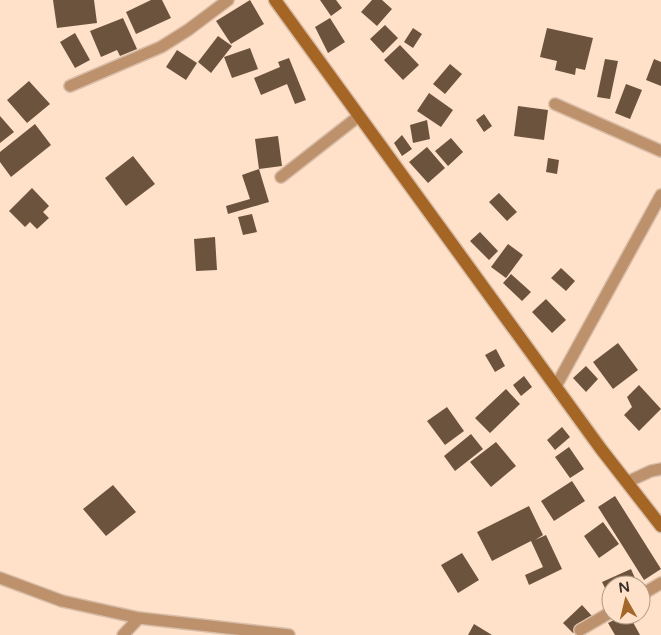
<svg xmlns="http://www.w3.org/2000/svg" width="661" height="635" viewBox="0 0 661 635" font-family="'Varela Round',sans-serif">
	<rect width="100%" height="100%" fill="#ffe1c9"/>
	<!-- building -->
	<path fill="#6c533e" d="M53,0h41l3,23 -40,5z
		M151,0h11l9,18 -35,16 -10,-22z
		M250,0l14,24 -33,20 -15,-23z
		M320,0h16l6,8 -11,8z
		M372,0h10l10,9 -15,17 -16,-14z
		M123,18l14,31 -17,7 -3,-6 -16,7 -11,-26z
		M330,18l15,24 -17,11 -13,-26z
		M385,25l13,13 -15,15 -13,-14z
		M413,28l9,6 -9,14 -9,-6z
		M547,28l46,10 -8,32 -9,-2 -1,7 -20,-5 2,-9 -17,-4z
		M75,33l15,27 -15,8 -15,-26z
		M218,36l14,10 -21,27 -13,-11z
		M400,45l19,20 -16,15 -19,-20z
		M250,48l8,21 -26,9 -8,-21z
		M177,50l20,13 -11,17 -20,-13z
		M289,58l17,42 -11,4 -8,-20 -26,11 -7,-17 26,-11 -2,-5z
		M605,59l13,2 -8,38 -13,-2z
		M654,59l7,3v24l-15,-6z
		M450,64l12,10 -17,20 -12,-10z
		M29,81l21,23 -23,19 -20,-23z
		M626,84l16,6 -12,29 -15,-6z
		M429,93l24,17 -12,17 -24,-16z
		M518,106l30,4 -4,30 -30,-4z
		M484,114l8,12 -8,6 -8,-12z
		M0,116l14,16 -14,11z
		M427,120l3,19 -17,4 -3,-18z
		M35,124l16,21 -40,32 -11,-15v-10z
		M402,135l10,14 -10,7 -8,-13z
		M278,136l4,30 -23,3 -4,-30z
		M451,138l12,14 -15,14 -13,-15z
		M427,147l18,21 -17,15 -19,-21z
		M133,156l22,28 -29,22 -21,-28z
		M548,158l11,2 -2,14 -11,-2z
		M259,169l10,33 -41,12 -2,-8 24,-7 -8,-24z
		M32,188l17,18 -6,6 6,6 -12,11 -7,-7 -5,5 -16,-16z
		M499,193l18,19 -10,9 -18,-19z
		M252,214l5,18 -14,3 -5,-18z
		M480,232l18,19 -9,9 -19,-19z
		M215,237l2,33 -21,1 -2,-32z
		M508,244l15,11 -17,23 -15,-11z
		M561,268l14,13 -9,10 -15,-13z
		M511,274l20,18 -9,9 -19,-18z
		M546,299l20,21 -14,13 -20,-21z
		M618,343l20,27 -25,19 -20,-27z
		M496,349l9,17 -10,6 -10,-17z
		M586,366l12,13 -12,13 -13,-14z
		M524,376l8,11 -11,9 -8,-11z
		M639,385l22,24 -22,22 -15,-16 8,-8 -5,-10z
		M506,389l14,15 -30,29 -15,-15z
		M447,407l17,24 -19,14 -18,-24z
		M562,427l8,10 -15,13 -8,-10z
		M471,434l12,15 -28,22 -11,-15z
		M496,442l20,24 -25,21 -21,-25z
		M569,447l15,22 -14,9 -15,-21z
		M572,481l13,20 -31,20 -13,-20z
		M113,485l23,27 -30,24 -23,-27z
		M615,496l46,73 -17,11 -46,-73z
		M529,506l14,29 -8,5 11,-5 16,34 -33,16 -4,-10 18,-8 -12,-26 -39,20 -15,-29z
		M603,522l16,22 -20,14 -15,-22z
		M462,553l17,27 -21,13 -17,-28z
		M631,569l7,16h-27v15l-9,-18z
		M582,605l10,11 -19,17 -10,-10z
		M624,615h5l11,20h-25l-7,-12z
		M474,624l18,11h-24z"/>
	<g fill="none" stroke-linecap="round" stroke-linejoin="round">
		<defs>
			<path id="minor" d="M70,86l91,-39 27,-17 40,-30
				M555,104l106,47
				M281,177l78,-61
				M556,386l105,-191
				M627,482l24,-11 10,-2
				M0,578l62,23 77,17 150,17
				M641,595l20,-12
				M580,630l31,-18
				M123,635l16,-17"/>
			<path id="secondary" d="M275,0l326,449 60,77"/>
		</defs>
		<!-- minor casing -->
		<use href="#minor" stroke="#d8bda8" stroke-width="14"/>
		<!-- secondary casing -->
		<use href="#secondary" stroke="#d8bda8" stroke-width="15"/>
		<!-- minor -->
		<use href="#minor" stroke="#bd916b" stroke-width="11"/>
		<!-- secondary -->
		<use href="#secondary" stroke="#a56525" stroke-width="12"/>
	</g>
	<!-- north arrow -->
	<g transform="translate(626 600) rotate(352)"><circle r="24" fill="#ffe1c9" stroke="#b09a87"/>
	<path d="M0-4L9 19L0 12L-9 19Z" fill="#a4672b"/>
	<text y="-8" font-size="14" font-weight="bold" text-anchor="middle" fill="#3a2f25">N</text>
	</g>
</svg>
